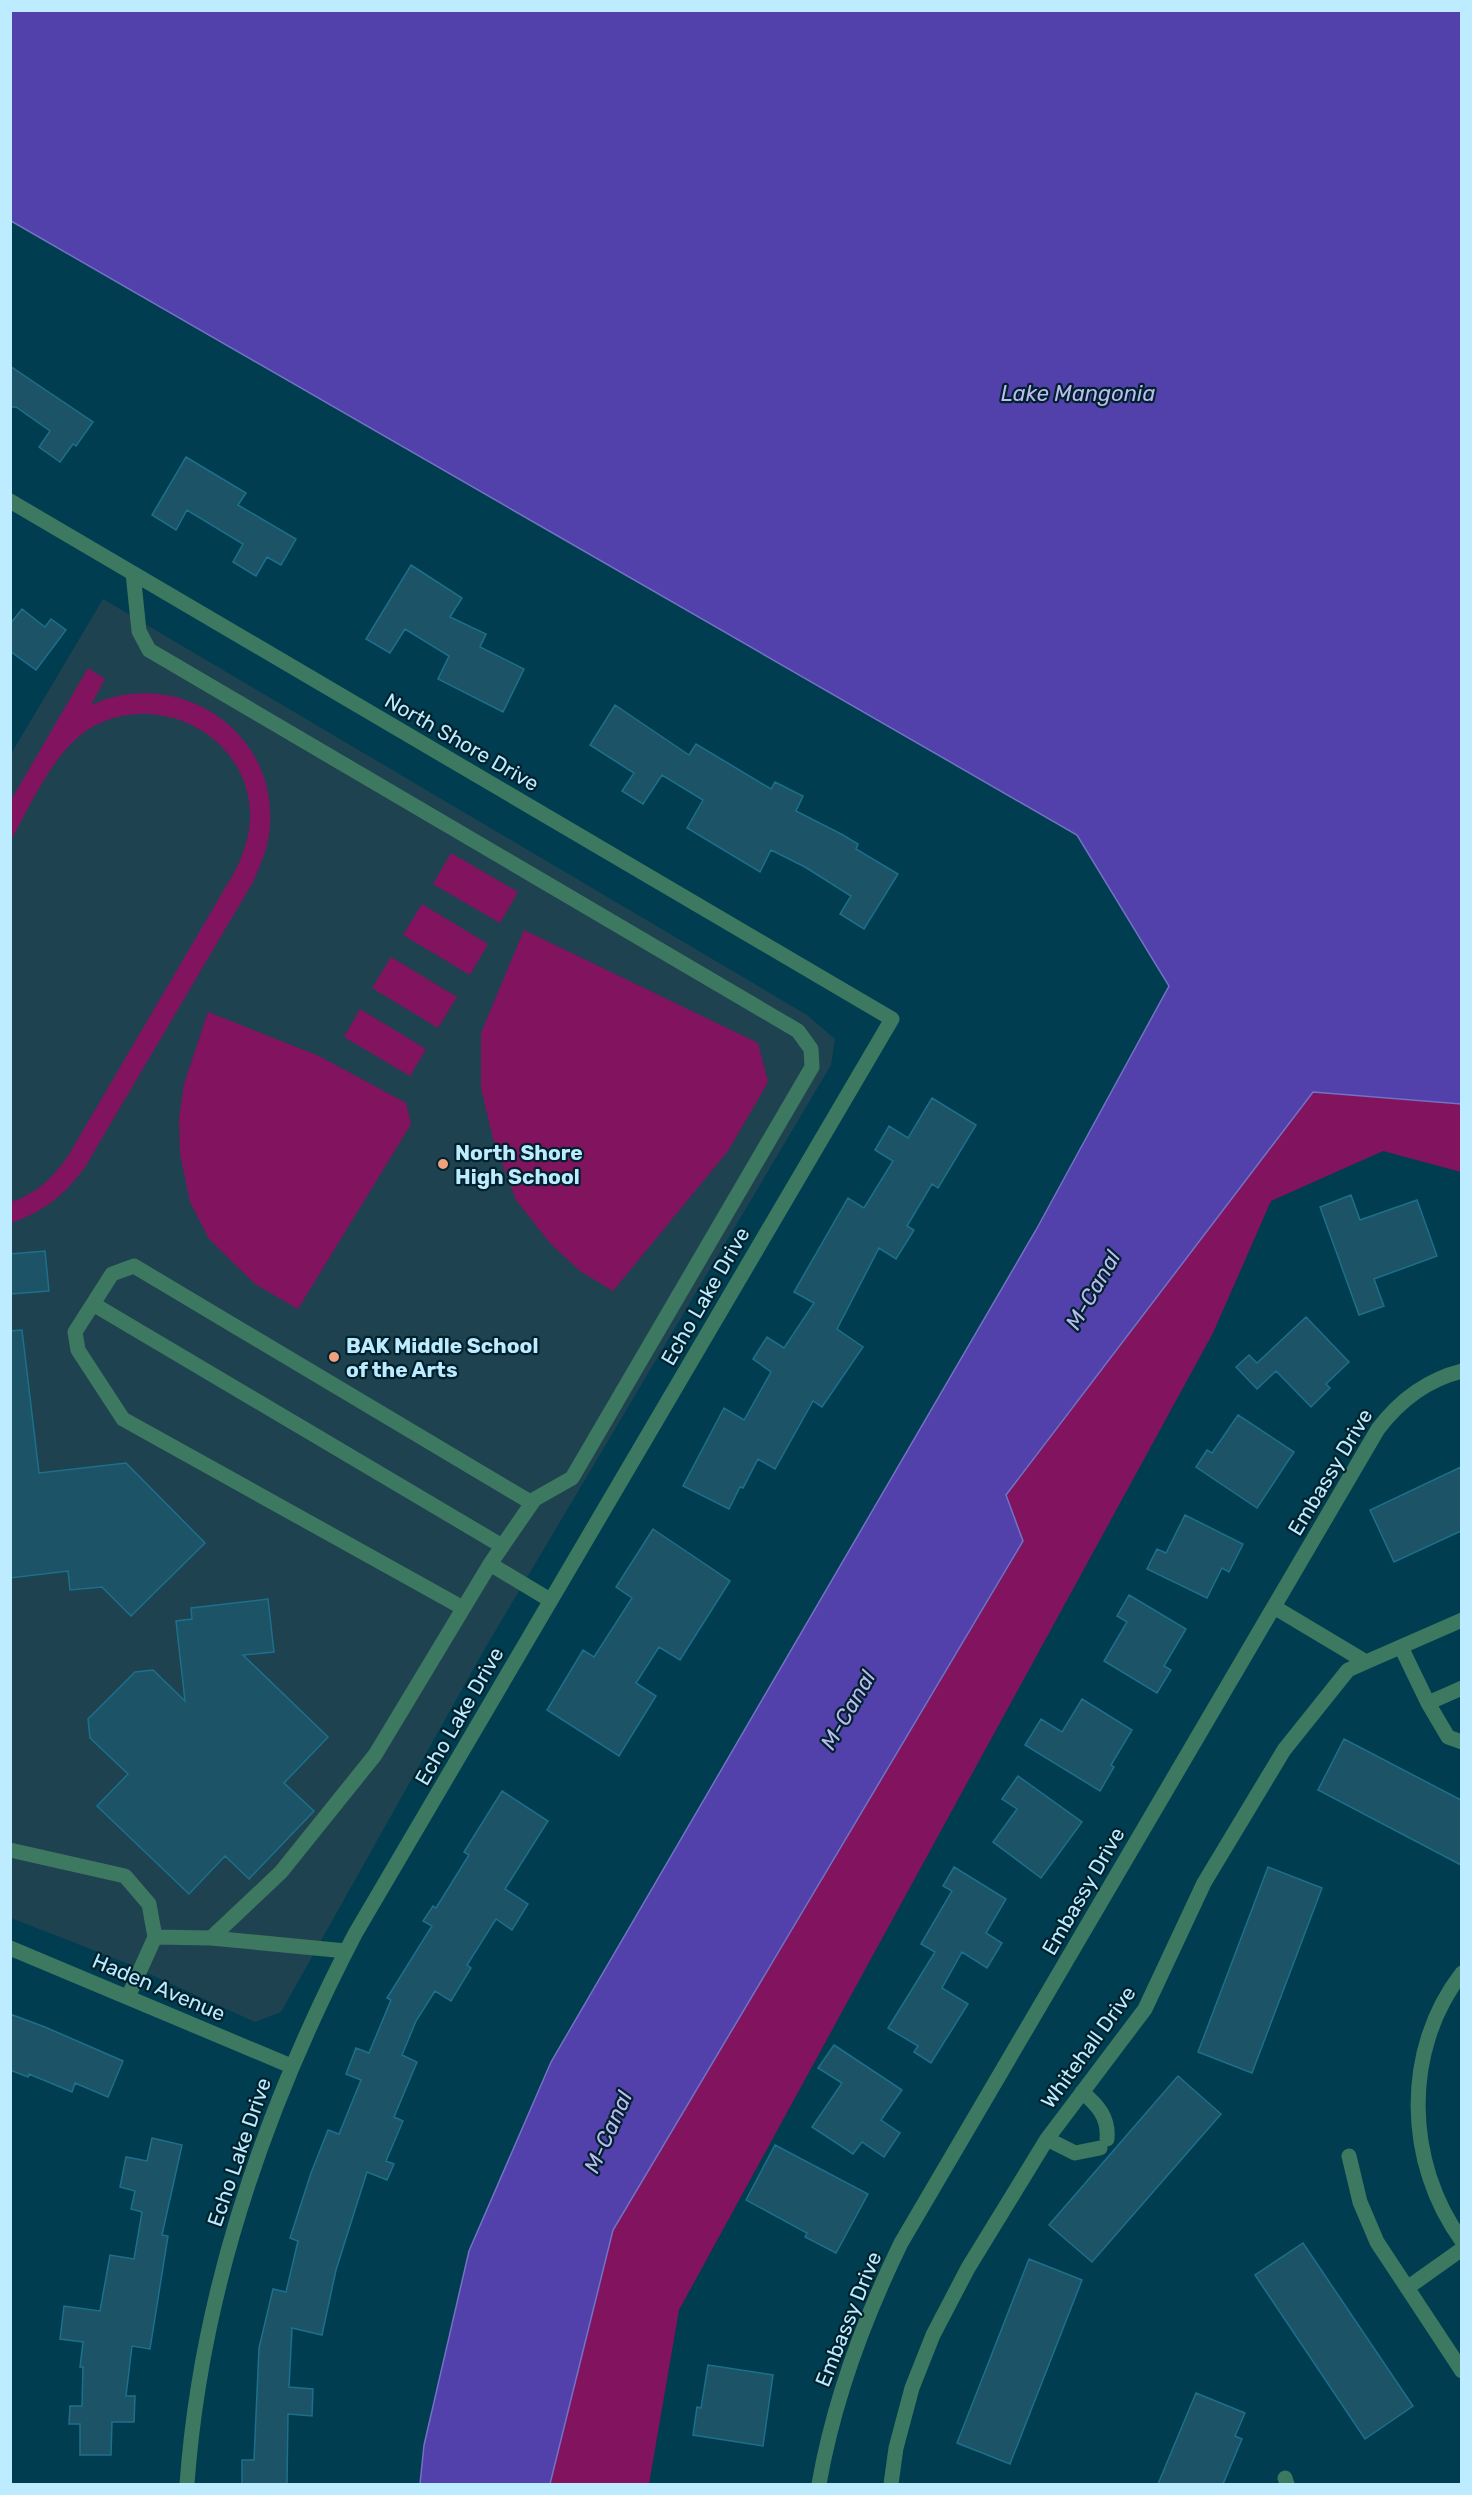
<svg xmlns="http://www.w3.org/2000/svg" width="1472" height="2495" viewBox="0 0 1472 2495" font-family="Rubik,sans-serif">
	<rect width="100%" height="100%" fill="#003d50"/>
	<!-- built -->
	<path fill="#1e4250" d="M103,599l704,416 28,24 -4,26 -347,585 -203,362 -26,10 -134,-61 -110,-43v-1164z"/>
	<!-- green -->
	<path fill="#82135e" d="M88,668l17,11 -14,26c86,-39 185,24 179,120 -1,21 -9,39 -17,57l-168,285c-20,28 -42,45 -74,56v-21c25,-8 42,-24 57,-46l167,-285c10,-20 16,-39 15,-61 -5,-78 -96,-121 -161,-81 -35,22 -58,75 -78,111v-40z
		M451,853l67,39 -18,31 -67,-39z
		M422,904l66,40 -18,31 -67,-40z
		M524,930l234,113 10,39 -40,69 -115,140 -33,-20 -30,-28 -34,-43 -23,-61 -12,-51v-55z
		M391,957l66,40 -19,31 -66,-40z
		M360,1009l66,40 -16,27 -66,-39z
		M208,1012l111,44 87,47 5,21 -113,185 -43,-25 -46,-45 -19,-37 -10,-48 -1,-35 5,-35z
		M1313,1092l148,12v68l-78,-21 -112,50 -58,132 -534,977 -30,174h-99l63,-254 410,-688 -17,-47z"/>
	<!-- water -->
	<path fill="#5240ab" stroke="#7273c4" stroke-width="1.5" d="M11,10l1450,1v1093l-148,-12 -307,403 17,46 -410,689 -63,254h-130l4,-39 45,-194 82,-189 485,-832 133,-244 -92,-151 -1066,-614z"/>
	<!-- building -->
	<path fill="#1c5367" stroke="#1d708c" stroke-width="1.5" d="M10,366l83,56 -17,24 -3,-2 -13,18 -21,-15 11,-16 -34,-24h-6z
		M186,457l60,36 -8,12 58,34 -15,26 -14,-8 -11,19 -23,-14 10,-18 -56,-34 -11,20 -24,-15z
		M411,565l51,33 -12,19 36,17 -6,13 44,22 -21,43 -65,-33 11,-23 -44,-27 -15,24 -24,-14z
		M22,609l23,18 6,-8 15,11 -30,40 -26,-19v-27z
		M615,705l74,50 7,-11 75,45 4,-7 28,14 -7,15 47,24 15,9 -2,5 42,25 -34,55 -24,-15 11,-18 -46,-29 -34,-17 -11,22 -73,-44 16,-28 -41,-25 -19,29 -21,-13 12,-18 -44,-28z
		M932,1098l44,27 -38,63 -6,-4 -25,42 7,4 -18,29 -17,-11 -42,81 26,18 -41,60 -9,-6 -38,68 -17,-10 -15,29 -3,-1 -11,22 -46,-23 41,-78 20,12 27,-48 -18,-13 14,-22 17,11 30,-45 -20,-11 54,-94 16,10 29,-47 -18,-11 14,-24 19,12z
		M1351,1195l9,25 57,-20 20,56 -63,23 10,27 -25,9 -39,-108z
		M45,1251l4,40 -39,3v-40z
		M1306,1317l43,45 -23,22 4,4 -19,19 -35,-36 -19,18 -21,-22 13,-12 8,8z
		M22,1330l17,143 87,-10 79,80 -74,73 -29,-29 -32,3 -2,-19 -58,7v-247z
		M1238,1415l56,37 -37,56 -61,-41 11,-17 5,3z
		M1461,1467v64l-67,31 -24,-52z
		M1185,1515l58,29 -14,28 -7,-4 -15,30 -60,-29 10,-20 9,4z
		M653,1529l77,52 -50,79 -21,-13 -23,36 20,13 -37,60 -72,-46 36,-60 11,7 38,-59 -16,-11z
		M1129,1595l57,34 -22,37 7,4 -14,23 -53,-32 23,-39 -10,-6z
		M268,1599l6,53 -31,3 85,82 -44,46 30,28 -65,68 -24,-23 -36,38 -92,-88 31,-32 -38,-36 -2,-19 47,-47 18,-2 32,31 -9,-80 16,-2 -1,-11z
		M1082,1699l50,31 -21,35 3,2 -14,24 -75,-46 16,-26 21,13z
		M1344,1739l117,61v65l-143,-75z
		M1018,1776l64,46 -41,56 -48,-36 24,-33 -15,-10z
		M502,1791l46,30 -43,68 23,15 -16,26 -16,-11 -29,46 4,3 -20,33 -16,-10 -19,30 -14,34 15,7 -23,55 9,4 -17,40 8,3 -7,16 -20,-8 -31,98 -14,65 -30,-7 -3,59 24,2 -1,27 -24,-2 -1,70h-45v-24h12l5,-112 14,-59 13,3 12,-51 -8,-3 21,-65 17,-43 11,4 22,-54 -15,-6 10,-26 13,5 22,-53 -4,-2 45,-72 -9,-5 10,-15 3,2 33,-53 -5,-3z
		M954,1867l52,32 -20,34 16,10 -15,25 -25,-16 -20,36 26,16 -37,59 -17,-11 4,-6 -30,-18 47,-76 -14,-8 31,-53 -9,-5z
		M1268,1867l54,21 -70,185 -54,-21z
		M10,2014l35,13 78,34 -15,36 -33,-14 -3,9 -43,-18 -1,3 -18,-7z
		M834,2045l68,45 -21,30 19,13 -16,24 -22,-15 -9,12 -41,-27 30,-44 -24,-15z
		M1178,2076l43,38 -129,148 -43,-37z
		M152,2138l30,7 -20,90 6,1 -18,113 -18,-3 -6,50h9l-1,26h-22l-1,33h-31v-31h-11l1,-18h12l1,-39h-3l3,-25 -23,-3 4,-33 36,5 10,-56 24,4 8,-47 -11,-3 4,-18 -15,-4 6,-30 21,4z
		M775,2145l93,49 -32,59 -31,-16 2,-4 -61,-33z
		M1303,2243l110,163 -48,33 -110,-164z
		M1029,2259l53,21 -72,184 -53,-21z
		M708,2365l65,10 -10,71 -70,-11 4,-28 4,1z
		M1196,2393l49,20 -10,23 7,3 -19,45h-65z"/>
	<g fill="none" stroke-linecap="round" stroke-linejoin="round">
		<!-- minor -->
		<path stroke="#3d7861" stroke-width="15" d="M10,501l882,518 -537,915c-89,171 -154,357 -168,550
			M133,573l6,58 10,19 649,381 13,18 1,18 -240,411 -37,21 -3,4 -398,-237 -22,8 -37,58 3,18 45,69 340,189
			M93,1304l409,242
			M490,1564l42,-61
			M1274,1607l92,55 96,-42
			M1401,1647l27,56 20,34 14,5
			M1428,1703l34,-15
			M10,1850l115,26 24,28 6,33
			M211,1938l135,13
			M10,1948l281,118
			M1462,1973c-60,77 -57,190 0,268
			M128,1997l27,-60 56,1 70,-66 94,-117 115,-191 60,36
			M1082,2092c16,13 27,26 25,47
			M1047,2139l28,14 25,-5
			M1349,2156l11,46 17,40 85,129
			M1407,2288l55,-39
			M1285,2478l2,6
			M819,2484c15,-85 44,-163 82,-241l477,-814c22,-29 48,-49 84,-58
			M891,2484l5,-36 16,-60 21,-53 35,-67 79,-129 98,-130 59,-126 80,-133 64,-80 18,-8"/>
	</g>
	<!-- markers -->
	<g fill="#f1a17c" stroke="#01222d" stroke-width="2">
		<circle cx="443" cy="1164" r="6"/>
		<circle cx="334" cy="1357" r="6"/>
	</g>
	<g text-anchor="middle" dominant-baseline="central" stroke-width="4.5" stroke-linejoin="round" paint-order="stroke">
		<!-- street labels -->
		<g font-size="21" fill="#bdebff" stroke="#01222d">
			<text transform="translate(462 742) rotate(30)">North Shore Drive</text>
			<text transform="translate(705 1296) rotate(-60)">Echo Lake Drive</text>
			<text transform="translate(1330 1472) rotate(-59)">Embassy Drive</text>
			<text transform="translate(459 1716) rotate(-60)">Echo Lake Drive</text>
			<text transform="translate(1083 1891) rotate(-60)">Embassy Drive</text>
			<text transform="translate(159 1987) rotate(23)">Haden Avenue</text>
			<text transform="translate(1088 2047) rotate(-54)">Whitehall Drive</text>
			<text transform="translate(239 2152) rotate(-71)">Echo Lake Drive</text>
			<text transform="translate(848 2319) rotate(-68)">Embassy Drive</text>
		</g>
		<!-- poi labels -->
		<g font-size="21" font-weight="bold" fill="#bdebff" stroke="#01222d" text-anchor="start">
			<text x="455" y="1152">North Shore<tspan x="455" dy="24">High School</tspan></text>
			<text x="346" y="1345">BAK Middle School<tspan x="346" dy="24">of the Arts</tspan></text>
		</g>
		<!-- water labels -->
		<g font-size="22" font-style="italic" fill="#bcbbf2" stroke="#01222d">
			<text x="1078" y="393">Lake Mangonia</text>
			<text transform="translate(1093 1290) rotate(-60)">M-Canal</text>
			<text transform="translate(848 1710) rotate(-60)">M-Canal</text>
			<text transform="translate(608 2132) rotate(-66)">M-Canal</text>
		</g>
	</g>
	<!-- border -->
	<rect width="1472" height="2495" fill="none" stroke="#bdebff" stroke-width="24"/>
</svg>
